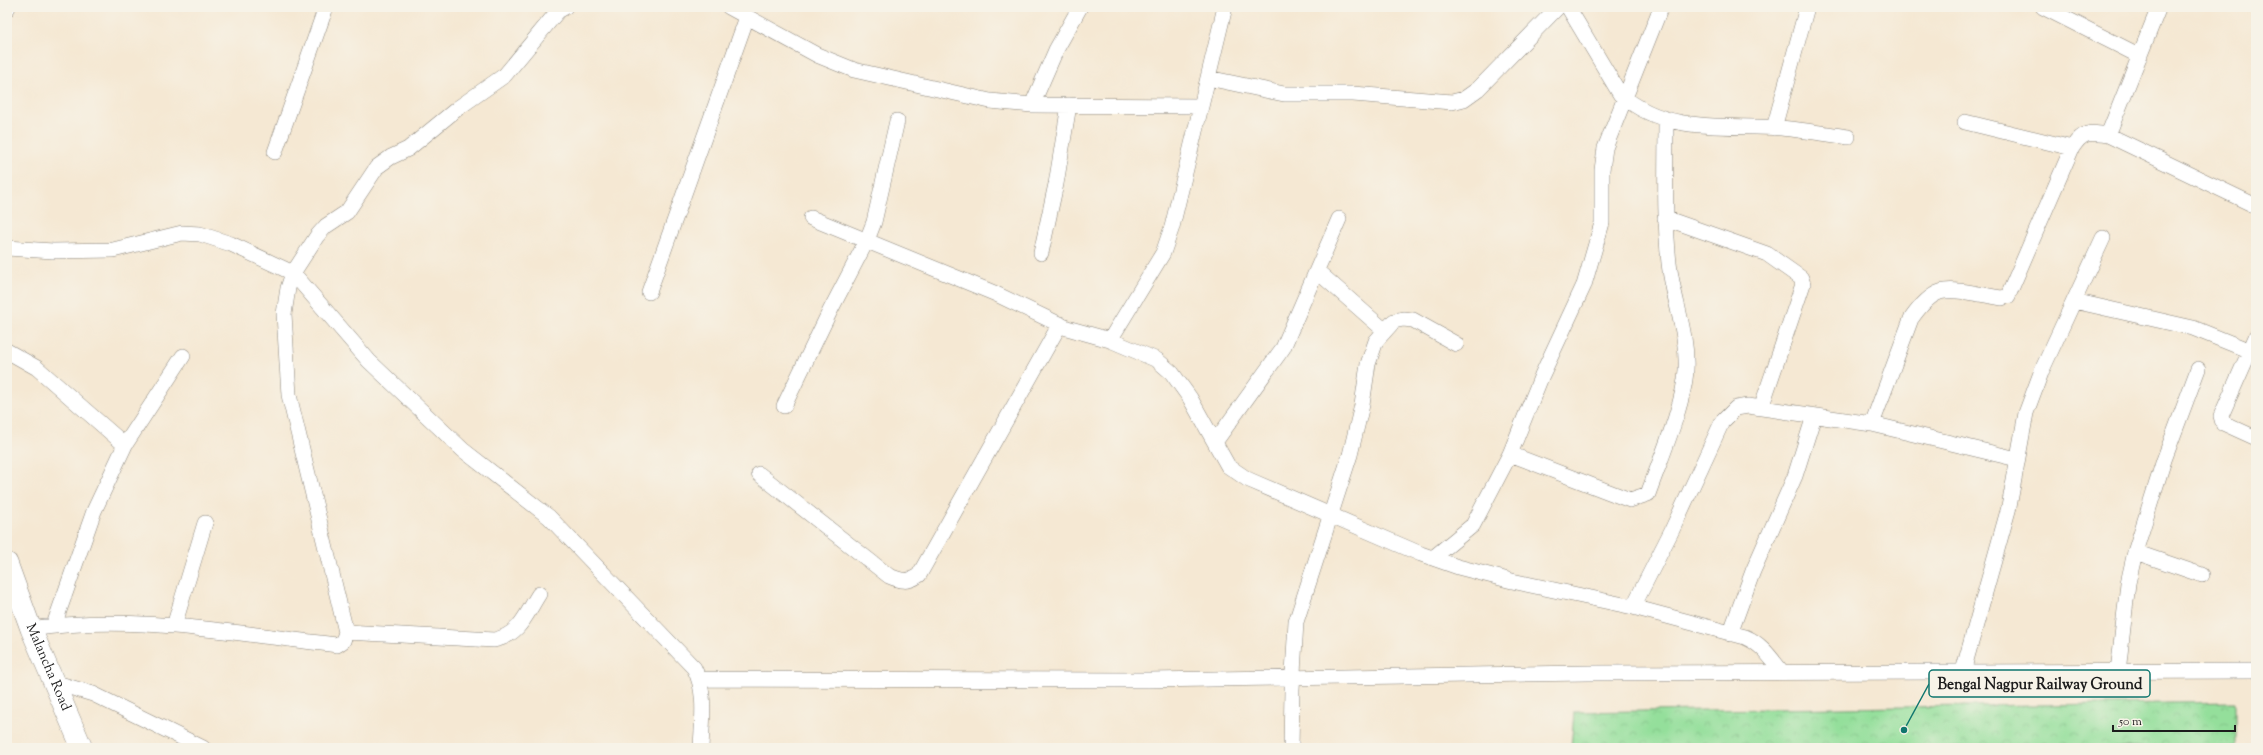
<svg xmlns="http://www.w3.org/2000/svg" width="2263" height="755" viewBox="0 0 2263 755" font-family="'Sorts Mill Goudy',serif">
	<defs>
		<pattern id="park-crowns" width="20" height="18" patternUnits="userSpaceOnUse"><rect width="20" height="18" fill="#94df9b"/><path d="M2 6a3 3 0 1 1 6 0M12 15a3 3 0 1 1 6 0" fill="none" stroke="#7fbf85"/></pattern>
	</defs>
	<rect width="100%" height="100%" fill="#f7f3e8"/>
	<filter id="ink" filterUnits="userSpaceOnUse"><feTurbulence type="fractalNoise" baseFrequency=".025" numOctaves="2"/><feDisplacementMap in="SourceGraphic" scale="8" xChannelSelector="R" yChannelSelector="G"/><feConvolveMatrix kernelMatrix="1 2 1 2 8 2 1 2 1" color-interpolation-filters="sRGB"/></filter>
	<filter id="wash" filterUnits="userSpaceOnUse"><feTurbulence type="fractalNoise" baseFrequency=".012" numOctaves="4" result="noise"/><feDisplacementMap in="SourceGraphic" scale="16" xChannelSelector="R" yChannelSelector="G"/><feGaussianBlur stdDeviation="0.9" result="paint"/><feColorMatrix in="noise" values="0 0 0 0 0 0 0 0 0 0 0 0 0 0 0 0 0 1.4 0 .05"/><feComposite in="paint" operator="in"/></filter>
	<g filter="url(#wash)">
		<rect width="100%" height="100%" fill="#f5e8d3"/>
		<!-- park -->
		<path fill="url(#park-crowns)" stroke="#587e5c" d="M2235,702v46h-664l3,-36z"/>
	</g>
	<g filter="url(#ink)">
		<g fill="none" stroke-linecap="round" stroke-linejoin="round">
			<defs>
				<path id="street" d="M729,7l88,48 37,15 136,31 42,4 169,1
					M1568,7l52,87c47,41 104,30 161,34 23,2 45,6 67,9
					M2043,7l97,49
					M7,9l1,-2
					M1208,78l76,16h69l99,8 12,-3 14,-10 80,-82
					M1032,105l24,-55 24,-43
					M1965,122l107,26
					M1774,128l33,-121
					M2108,135l51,-128
					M275,152l51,-145
					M811,218l183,75 73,35 43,12 47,20 15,13 18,25 38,68 19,13 174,75 37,13 54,14 121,26 112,30c17,7 25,20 37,35
					M1665,218l102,36 34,24 2,6 -3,9 -39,115
					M7,248l46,3 60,-1 69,-17 18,1 31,10 62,29 76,88 94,89 86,67 145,151c13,24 8,54 7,80
					M1041,253l15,-69 13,-79
					M1317,271l67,59
					M649,292l98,-275
					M2074,301l119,27 57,23
					M2256,337l-35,79 2,7 33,15
					M1110,340l53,-87 9,-26 53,-220
					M7,351l30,17 88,77
					M784,406l46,-95 37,-71 7,-18 23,-101
					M1872,424l39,-105c7,-10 17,-23 29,-27 14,-5 46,4 62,6l6,-2 64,-148c11,-17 17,-16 36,-13l148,71
					M1215,442l68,-94 56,-129
					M1510,454l120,46 18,-6c12,-34 36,-89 38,-124 2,-37 -13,-71 -17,-107 -5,-48 -3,-95 -3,-143
					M759,474l130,102c12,5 19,7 30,-1l141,-251
					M2135,552l67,23
					M1433,558l40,-33 37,-71 32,-79 42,-90 18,-62v-53l3,-22 56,-141
					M1633,607l39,-77 50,-108 14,-14 12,-2 124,18 145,35
					M54,625l40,-114 31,-66 58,-89
					M174,626l31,-103
					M31,629c99,-16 207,5 306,16l6,-4 3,-9 -57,-237 -5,-81 4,-26 5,-15 24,-37 9,-10 21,-14 30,-45 14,-10 17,-8 50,-41 47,-33 53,-64 7,-4
					M346,632l148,8c26,-5 32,-26 45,-46
					M1730,634l23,-63 42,-95 19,-60
					M1963,671l46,-164 17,-94 16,-43 61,-132
					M2118,672l10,-89 7,-31 29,-92 34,-91
					M700,679l449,1 439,-7 668,-2
					M53,682l40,12 110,54
					M1291,748l1,-58 4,-68 54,-167 12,-50 6,-41 8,-23 18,-20 9,-2 10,1 43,24"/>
				<g id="secondary">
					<path id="s1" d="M7,563l24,66 51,119"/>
				</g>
			</defs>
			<!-- street casing -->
			<use href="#street" stroke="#888278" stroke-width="16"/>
			<!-- secondary casing -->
			<use href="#secondary" stroke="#888278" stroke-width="22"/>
			<!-- street -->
			<use href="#street" stroke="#fff" stroke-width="15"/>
			<!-- secondary -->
			<use href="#secondary" stroke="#fff" stroke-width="21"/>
		</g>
	</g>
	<g text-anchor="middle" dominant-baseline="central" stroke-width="3" stroke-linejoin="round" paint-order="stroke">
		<!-- street labels -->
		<g font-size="14" fill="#1c1c1c" stroke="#f7f3e8">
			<text stroke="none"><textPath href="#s1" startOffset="112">Malancha Road</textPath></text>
		</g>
	</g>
	<!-- callouts -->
	<path fill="none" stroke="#0f766e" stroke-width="1.5" d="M1904 730L1929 684"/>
	<circle fill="#0f766e" stroke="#f7f3e8" stroke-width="1.5" cx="1904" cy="730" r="4"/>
	<rect fill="#f7f3e8" stroke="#0f766e" stroke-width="1.5" x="1929" y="670" width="221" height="27" rx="4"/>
	<g font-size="15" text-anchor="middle" font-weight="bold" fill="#1c1c1c">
		<text x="2040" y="689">Bengal Nagpur Railway Ground</text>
	</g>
	<!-- margin -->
	<rect width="2263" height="755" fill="none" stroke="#f7f3e8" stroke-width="24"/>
	<!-- scale -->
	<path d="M2113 725v6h122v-6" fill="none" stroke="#1c1c1c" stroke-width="2"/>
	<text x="2119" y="725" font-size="12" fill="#1c1c1c" stroke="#f7f3e8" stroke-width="3" paint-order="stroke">50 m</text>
</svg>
